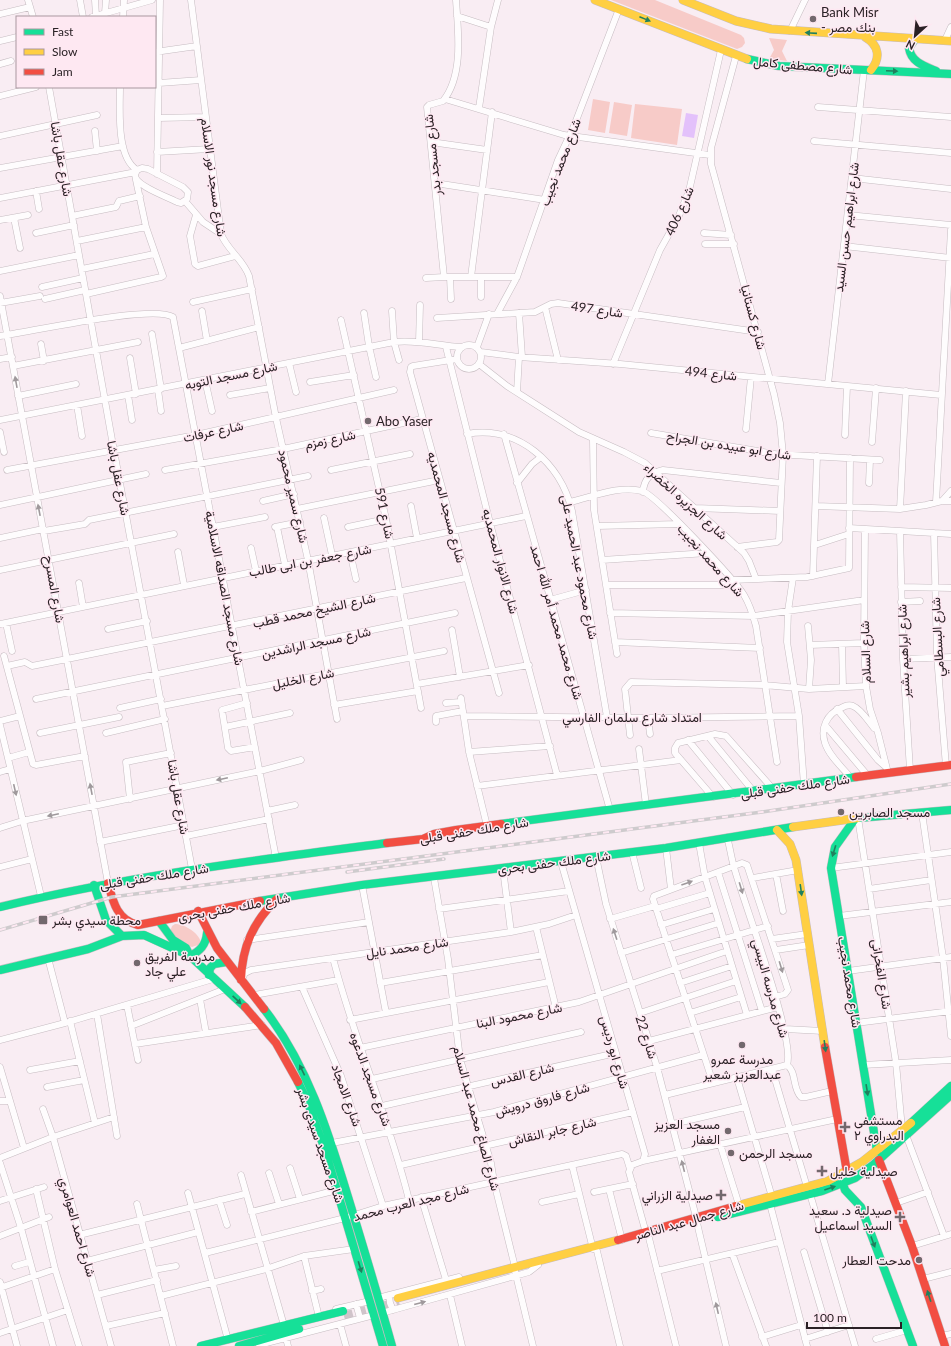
<svg xmlns="http://www.w3.org/2000/svg" width="951" height="1346" viewBox="0 0 951 1346" font-family="Lato,Vazirmatn,sans-serif">
	<rect width="100%" height="100%" fill="#f9edf3"/>
	<!-- green -->
	<path fill="#f7cbc8" d="M611,0h44l86,35 3,3 1,5 -3,4 -5,2z
		M769,38l18,2 -5,11 5,10 -18,-2 5,-9z
		M593,99l17,3 -5,31 -17,-3z
		M614,102l18,3 -5,31 -18,-3z
		M635,104l47,5 -5,36 -46,-7z
		M175,924c10,0 26,10 26,20l-9,3 -13,-5 -9,-10 2,-6z"/>
	<!-- water -->
	<path fill="#e3c1fb" d="M686,113l12,2 -4,23 -12,-2z"/>
	<g fill="none" stroke-linecap="round" stroke-linejoin="round">
		<!-- primary-tunnel -->
		<path stroke="#d0c4ca" stroke-width="9" stroke-dasharray="9 4.5" stroke-linecap="butt" d="M344,1316l55,-14"/>
		<defs>
			<path id="street" d="M28,0l5,17
				M80,0l3,17
				M95,0l1,16
				M191,0l30,234c7,17 22,25 28,42l27,142 32,142 29,159
				M105,13l1,-13
				M0,14l30,-7
				M457,16l34,11
				M92,17l60,-17
				M123,17l1,-17
				M790,31l15,-31
				M945,40l6,-13
				M0,41l17,-4
				M155,52l42,-6
				M736,56l-25,92v16l63,230 6,29 3,32 -4,85 -2,2 -40,5
				M0,64l11,-3
				M159,83l42,-3
				M49,87l65,364 78,418
				M120,87c0,23 -4,70 17,83
				M0,96l36,-9
				M445,99l119,36 146,20
				M818,107l133,10
				M479,108l12,-81 7,-27
				M158,118l47,-1
				M95,131l2,20
				M0,136l97,-21
				M814,141l137,12
				M431,142l56,8
				M157,152l52,-3
				M0,168l123,-22
				M142,168l6,1 35,18 5,5 -1,7 -6,4 -4,-1c-9,-5 -42,-16 -42,-27l2,-5z
				M157,174l3,-174
				M852,178l99,11
				M435,183l110,17
				M36,191l3,18
				M0,198l136,-26
				M185,201l18,21 18,12
				M196,215l-6,21 5,28 3,2 37,-10
				M848,215l103,10
				M72,216l44,-9 3,-6 21,-5
				M14,218l6,30
				M0,220l28,-5
				M36,233l38,-8
				M704,233l27,2
				M77,241l69,-14
				M705,244h29
				M844,246l107,12
				M82,269l72,-15
				M0,271l79,-16
				M444,277l-17,-170 2,-2 14,-4c21,-26 15,-70 13,-101
				M450,277l1,22
				M471,277l21,-165
				M426,278l18,-1h73
				M42,287l41,-9
				M86,294l75,-17 2,-1 -17,-49 -10,-47
				M0,296l108,587
				M481,297v-20
				M45,299l40,-9
				M193,302l59,-13
				M0,303l40,-7
				M545,307l13,53
				M202,311l5,30
				M392,311l2,31 5,18
				M364,313l5,33 7,31
				M519,313l3,44
				M497,314l20,-37 41,-117 16,-34 45,-117
				M437,318l98,-6 16,-8 7,-1 200,29
				M341,320l45,199 35,189
				M152,334l9,55
				M0,336c30,-4 153,-32 173,-19l103,541
				M419,342l1,-37
				M41,344l3,17
				M457 357a12 12 0 1 1 24 0a12 12 0 1 1-24 0Z
				M446,347l44,176 67,252
				M477,347l12,-33
				M179,348l80,-21
				M481,352l38,5 101,7 321,31
				M130,358l6,36
				M0,359l12,-2
				M457,359l-44,7 -2,1 -1,5 89,321
				M289,363l7,29
				M479,364l28,22 72,46 45,20 21,11 99,90 5,8 7,18
				M613,364l47,-114 18,-32 11,-27 32,-141
				M13,366l125,-24
				M205,380l7,31
				M310,382l44,-7
				M828,384l36,-314
				M158,390l3,21
				M517,392l2,-35
				M128,395l4,25
				M230,395l40,-7
				M18,396l58,-12
				M77,405l5,31
				M0,420l394,-78c23,-3 45,4 68,5
				M746,429l5,-52
				M0,432l4,20
				M651,433l124,21 105,6
				M467,434c51,-9 94,29 105,77l35,206
				M504,434l106,376
				M845,435l2,-49
				M593,440l1,70 23,144
				M872,442l4,-54
				M7,470l189,-35 198,-45
				M165,470l118,-21 139,-30
				M331,470l79,-16
				M517,483l15,-19 9,-7
				M869,483l1,-23
				M643,492c1,-13 7,-19 20,-22l118,13
				M263,501l31,-7
				M942,501l9,-10
				M570,502c22,-5 49,-17 72,-11 14,4 92,88 102,104 6,10 9,20 12,31l21,136
				M936,502l15,-272
				M0,505l146,-31
				M411,506l6,32
				M816,506l84,3 26,-4 16,-4h9
				M695,508l85,3
				M297,509l142,-29
				M900,509l6,-118
				M324,518l8,37
				M597,526l82,-2
				M213,527l52,-10
				M275,527l25,-5
				M277,527l8,38
				M348,527l38,-8
				M849,528l102,6
				M865,529l-1,114 2,43 4,23 8,24 10,40
				M44,531l41,-7 4,-4 219,-44
				M900,531l3,128 7,111
				M934,533l3,123 9,110
				M0,538l43,-9
				M815,545l34,-11
				M251,548l5,23
				M178,552l6,33
				M350,552l6,27
				M602,560l105,-7
				M0,570l174,-36
				M813,576l4,-120
				M793,578l-5,33 -1,31 12,74 5,69
				M732,580l75,-3 42,-9 1,-110
				M79,583l4,24
				M606,585h131
				M901,587l50,1
				M550,600l36,-10
				M901,602l19,-1
				M610,613l144,3 110,-16
				M6,623l6,28
				M0,624l526,-108
				M808,626l3,34 -2,29
				M108,629l39,-8
				M452,630l8,47
				M615,642l145,6
				M842,644l1,43
				M810,645l54,-2
				M4,656l29,108 3,1 49,-9
				M903,659l48,-2
				M7,666l18,-4 7,4 35,-7 399,-81
				M417,684l112,-19
				M461,698l8,54 18,74
				M36,699l419,-86
				M247,703l-25,7 6,38 3,3 24,-4
				M446,703l15,-1
				M334,705l84,-14
				M162,706l282,-55
				M120,708l41,-9
				M837,709l41,51 8,7
				M464,716l184,2 151,-2
				M648,718l2,16
				M0,721l20,-5
				M436,722v-6l27,-5
				M0,725l41,171
				M825,725l43,51
				M225,727l65,-14
				M40,733l79,-16
				M106,733l59,-14
				M630,735l-5,-46 6,-7 133,3 45,4 57,-3
				M708,736l46,56
				M688,740l45,55
				M639,749l7,56
				M469,752l81,-6
				M8,758l21,-6
				M0,772l10,-3
				M851,778c-8,-10 -22,-22 -26,-35 -5,-15 2,-29 16,-35 4,-2 8,-4 12,-2 8,3 16,16 21,22
				M477,786l204,-26
				M713,797l-38,-44v-5l3,-5 37,-9 11,2 47,53
				M130,799l-4,-37 45,-9
				M267,811l28,-6
				M922,813l21,145 8,78
				M858,818l38,245 6,66
				M0,828l22,-7 238,-50 41,-11
				M186,836l83,-17
				M727,837c3,10 4,20 7,30 9,34 62,173 53,198
				M100,842l84,-17
				M699,843l6,34 42,138
				M666,848l5,41
				M632,852l9,36
				M596,857l10,47 51,163 39,150
				M561,862l84,292 -2,7 -11,4 -3,7 17,61
				M0,867l32,-8
				M831,868l120,-16
				M503,869l8,63
				M718,872l44,139
				M776,874l7,37
				M434,878l14,81 12,100 31,104 3,19 20,81
				M753,878l45,-8
				M362,885l24,128
				M869,889l62,-9
				M439,909l130,-18
				M656,909l54,-16
				M839,916l112,-14
				M610,919l45,-13
				M661,925l53,-16
				M536,927l20,81
				M772,939l35,-5
				M247,940l122,-18
				M776,950l33,-5
				M621,953l98,-30
				M671,955l97,-29
				M48,958l17,65
				M333,958c21,82 56,160 76,242
				M848,971l103,-14
				M242,979l3,-6 6,-3 260,-38 38,-8 27,-9
				M380,983l163,-28
				M680,983l52,-17
				M302,987l39,89 42,130
				M254,995l84,-15
				M200,999l6,34
				M127,1005l11,55
				M640,1013l96,-32
				M690,1013l51,-16
				M97,1014l20,122
				M350,1020l199,-38
				M70,1021l25,102
				M856,1023l95,-12
				M131,1026l94,-37
				M785,1029l38,2
				M0,1040l65,-17 148,-44
				M649,1041l129,-34
				M135,1044l127,-19
				M360,1048l219,-46 148,-51
				M787,1065c10,7 5,23 14,32h5l26,-6
				M863,1065l88,-5
				M0,1067l24,81
				M772,1069l35,118
				M30,1070l50,-9
				M737,1078l35,119
				M372,1079l209,-47
				M713,1083l-60,-184 1,-3 88,-33 5,2 41,125 -3,4 -10,3
				M47,1087l37,-7
				M665,1095l122,-30
				M0,1101h10
				M382,1106l234,-53
				M43,1109l10,28 58,209
				M673,1124l72,-17
				M906,1135l38,101
				M332,1143l162,-31 209,-57
				M720,1144l19,61
				M0,1158l53,-21 61,-20
				M643,1161l194,-42
				M0,1163l21,65 32,118
				M401,1165l232,-53
				M572,1165l21,84
				M290,1168l10,31
				M269,1173l10,31
				M241,1175l42,147
				M36,1189l19,80 24,77
				M609,1189l13,51
				M594,1192l39,-8
				M188,1193l40,147
				M810,1194l45,152
				M421,1197l25,83
				M219,1200l8,25
				M0,1201l44,-14
				M542,1202l37,-8
				M896,1203l32,-11
				M137,1204l36,142
				M770,1204l37,142
				M251,1212l86,-22
				M697,1223l29,123
				M79,1235l166,-41
				M0,1236l49,-19
				M649,1238l27,108
				M912,1246l39,-12
				M597,1251l23,95
				M804,1252l24,80
				M205,1253l140,-35 38,-12 239,-52 4,2 4,13
				M732,1253l34,93
				M304,1256l14,57
				M87,1261l111,-29
				M15,1266l14,-4
				M154,1270l22,-4
				M515,1271l18,75
				M657,1271l122,-29
				M923,1279l28,-7
				M0,1282l17,64
				M0,1288l55,-19
				M312,1291l9,-2
				M97,1295l60,-15
				M389,1295l1,8 3,7
				M450,1295l12,51
				M161,1296l105,-27 38,-13 50,-7
				M378,1298l81,-21
				M356,1304l4,14
				M336,1309l34,-8
				M382,1313l147,-41 9,-7
				M340,1324l6,22
				M106,1326l59,-13
				M0,1333l68,-23
				M942,1336l9,-2
				M762,1337l39,-12
				M286,1338l2,8
				M805,1339l44,-14
				M876,1339l31,-9
				M259,1345l115,-30"/>
			<path id="fast" d="M915,39l-6,9c2,14 15,18 27,23
				M747,59l32,7 172,8
				M858,818l93,-8
				M855,819l-20,28 -4,21 46,283
				M501,824l355,-47
				M94,885l12,35 16,16
				M260,901l102,-16 304,-37 127,-21
				M0,907c128,-31 257,-47 387,-64
				M159,921l14,19 13,8 4,8c10,-5 16,-11 17,-23
				M0,970l88,-21 34,-13 22,-1 46,21 55,51
				M209,975l1,-7 4,-4 12,-2
				M264,1009c43,55 64,122 84,188 15,49 30,99 44,149
				M298,1082l10,21 17,47 58,196
				M911,1123l40,-37
				M843,1184l2,6 16,17 52,139
				M718,1217l104,-26 33,-13 18,-13 78,-70
				M201,1346l142,-35
				M239,1346l60,-17"/>
			<path id="slow" d="M595,0l152,59
				M683,0l53,21 35,8 180,12
				M865,37c14,8 16,21 6,33
				M793,827l65,-9
				M777,830l13,14 6,16 29,187
				M736,1206l92,-25 34,-19 49,-39
				M398,1298l220,-58"/>
			<path id="jam" d="M856,777l95,-12
				M387,843l36,-4 11,-5 22,-4 45,-6
				M108,883c5,19 9,37 30,42l122,-24
				M198,911l19,37 47,61
				M241,980c1,-33 12,-58 36,-81
				M245,1007l31,36 22,39
				M825,1047l22,125
				M879,1160l33,86 33,100
				M618,1240l118,-34"/>
		</defs>
		<!-- street casing -->
		<use href="#street" stroke="#c6bcc1" stroke-width="7"/>
		<!-- fast casing -->
		<use href="#fast" stroke="#c6bcc1" stroke-width="9"/>
		<!-- slow casing -->
		<use href="#slow" stroke="#c6bcc1" stroke-width="9"/>
		<!-- jam casing -->
		<use href="#jam" stroke="#c6bcc1" stroke-width="9"/>
		<!-- street -->
		<use href="#street" stroke="#fefcfd" stroke-width="6"/>
		<!-- fast -->
		<use href="#fast" stroke="#16e098" stroke-width="8"/>
		<!-- slow -->
		<use href="#slow" stroke="#ffcf43" stroke-width="8"/>
		<!-- jam -->
		<use href="#jam" stroke="#f24e42" stroke-width="8"/>
		<defs>
			<path id="rail" d="M347,872l97,-13
				M0,930l112,-33 650,-85 189,-28"/>
		</defs>
		<!-- rail casing -->
		<use href="#rail" stroke="#cecbcd" stroke-width="3.5"/>
		<!-- rail -->
		<use href="#rail" stroke="#fee8f2" stroke-width="2" stroke-dasharray="6" stroke-linecap="butt"/>
	</g>
	<!-- one-way arrows -->
	<defs><path id="oneway-solid" d="M-6-.8H1V-3.2L6.5 0L1 3.2V.8H-6Z"/></defs>
	<g fill="#20805e">
		<use href="#oneway-solid" transform="translate(645 19) rotate(22)"/>
		<use href="#oneway-solid" transform="translate(811 33) rotate(-176)"/>
		<use href="#oneway-solid" transform="translate(892 71) rotate(2)"/>
		<use href="#oneway-solid" transform="translate(834 851) rotate(107)"/>
		<use href="#oneway-solid" transform="translate(801 890) rotate(82)"/>
		<use href="#oneway-solid" transform="translate(237 1000) rotate(43)"/>
		<use href="#oneway-solid" transform="translate(825 1046) rotate(82)"/>
		<use href="#oneway-solid" transform="translate(302 1070) rotate(-116)"/>
		<use href="#oneway-solid" transform="translate(867 1090) rotate(81)"/>
		<use href="#oneway-solid" transform="translate(830 1188) rotate(-19)"/>
		<use href="#oneway-solid" transform="translate(873 1242) rotate(70)"/>
		<use href="#oneway-solid" transform="translate(360 1267) rotate(73)"/>
		<use href="#oneway-solid" transform="translate(929 1296) rotate(-108)"/>
	</g>
	<g fill="#9f999c">
		<use href="#oneway-solid" transform="translate(16 382) rotate(-100)"/>
		<use href="#oneway-solid" transform="translate(39 510) rotate(-101)"/>
		<use href="#oneway-solid" transform="translate(222 779) rotate(168)"/>
		<use href="#oneway-solid" transform="translate(91 789) rotate(-101)"/>
		<use href="#oneway-solid" transform="translate(15 790) rotate(77)"/>
		<use href="#oneway-solid" transform="translate(53 815) rotate(168)"/>
		<use href="#oneway-solid" transform="translate(687 883) rotate(-20)"/>
		<use href="#oneway-solid" transform="translate(741 888) rotate(73)"/>
		<use href="#oneway-solid" transform="translate(615 934) rotate(-108)"/>
		<use href="#oneway-solid" transform="translate(781 967) rotate(73)"/>
		<use href="#oneway-solid" transform="translate(683 1166) rotate(-104)"/>
		<use href="#oneway-solid" transform="translate(420 1303) rotate(-15)"/>
		<use href="#oneway-solid" transform="translate(717 1308) rotate(-103)"/>
	</g>
	<!-- markers -->
	<g fill="#72686d" stroke="#fee8f2" stroke-width="1.5">
		<circle cx="813" cy="19" r="4"/>
		<circle cx="368" cy="421" r="4"/>
		<circle cx="841" cy="812" r="4"/>
		<rect x="38" y="915" width="10" height="10" rx="2"/>
		<circle cx="137" cy="963" r="4"/>
		<circle cx="742" cy="1045" r="4"/>
		<path d="M843 1121h4v4h4v4h-4v4h-4v-4h-4v-4h4z"/>
		<circle cx="728" cy="1131" r="4"/>
		<circle cx="731" cy="1153" r="4"/>
		<path d="M820 1165h4v4h4v4h-4v4h-4v-4h-4v-4h4z"/>
		<path d="M719 1189h4v4h4v4h-4v4h-4v-4h-4v-4h4z"/>
		<path d="M898 1211h4v4h4v4h-4v4h-4v-4h-4v-4h4z"/>
		<circle cx="919" cy="1260" r="4"/>
	</g>
	<g text-anchor="middle" dominant-baseline="central" stroke-width="3" stroke-linejoin="round" paint-order="stroke">
		<!-- poi labels -->
		<g font-size="13" fill="#2a2125" stroke="#fee8f2" text-anchor="start">
			<text x="821" y="12">Bank Misr<tspan x="821" dy="15">- بنك مصر</tspan></text>
			<text x="376" y="421">Abo Yaser</text>
			<text x="849" y="812">مسجد الصابرين</text>
			<text x="52" y="920">محطة سيدي بشر</text>
			<text x="145" y="956">مدرسة الفريق<tspan x="145" dy="15">علي جاد</tspan></text>
			<text x="742" y="1059" text-anchor="middle">مدرسة عمرو<tspan x="742" dy="15">عبدالعزيز شعير</tspan></text>
			<text x="854" y="1120">مستشفى<tspan x="854" dy="15">البدراوي ٢</tspan></text>
			<text x="720" y="1124" text-anchor="end">مسجد العزيز<tspan x="720" dy="15">الغفار</tspan></text>
			<text x="739" y="1153">مسجد الرحمن</text>
			<text x="830" y="1171">صيدلية خليل</text>
			<text x="713" y="1195" text-anchor="end">صيدلية الزراني</text>
			<text x="892" y="1210" text-anchor="end">صيدلية د. سعيد<tspan x="892" dy="15">السيد اسماعيل</tspan></text>
			<text x="911" y="1260" text-anchor="end">مدحت العطار</text>
		</g>
		<!-- street labels -->
		<g font-size="13" fill="#2a2125" stroke="#fee8f2">
			<text transform="translate(803 65) rotate(5)">شارع مصطفى كامل</text>
			<text transform="translate(432 155) rotate(-96)">شارع مسجد بدر</text>
			<text transform="translate(62 159) rotate(80)">شارع عقل باشا</text>
			<text transform="translate(560 162) rotate(-69)">شارع محمد نجيب</text>
			<text transform="translate(214 177) rotate(82)">شارع مسجد نور الاسلام</text>
			<text transform="translate(679 211) rotate(-66)">شارع 406</text>
			<text transform="translate(846 227) rotate(-83)">شارع ابراهيم حسن السيد</text>
			<text transform="translate(597 309) rotate(8)">شارع 497</text>
			<text transform="translate(754 317) rotate(75)">شارع كستانيا</text>
			<text transform="translate(711 373) rotate(6)">شارع 494</text>
			<text transform="translate(231 375) rotate(-12)">شارع مسجد التوبه</text>
			<text transform="translate(213 431) rotate(-12)">شارع عرفات</text>
			<text transform="translate(330 439) rotate(-12)">شارع زمزم</text>
			<text transform="translate(729 445) rotate(9)">شارع ابو عبيده بن الجراح</text>
			<text transform="translate(119 478) rotate(79)">شارع عقل باشا</text>
			<text transform="translate(294 496) rotate(77)">شارع سمير محمود</text>
			<text transform="translate(686 501) rotate(42)">شارع الجزيره الخضراء</text>
			<text transform="translate(447 507) rotate(75)">شارع مسجد المحمديه</text>
			<text transform="translate(385 513) rotate(78)">شارع 591</text>
			<text transform="translate(310 560) rotate(-11)">شارع جعفر بن ابى طالب</text>
			<text transform="translate(711 560) rotate(48)">شارع محمد نجيب</text>
			<text transform="translate(501 561) rotate(75)">شارع الانوار المحمديه</text>
			<text transform="translate(580 567) rotate(79)">شارع محمود عبد الحميد على</text>
			<text transform="translate(225 588) rotate(79)">شارع مسجد الصداقه الاسلامية</text>
			<text transform="translate(55 589) rotate(80)">شارع المسرح</text>
			<text transform="translate(314 610) rotate(-12)">شارع الشيخ محمد قطب</text>
			<text transform="translate(557 622) rotate(74)">شارع محمد محمد أمر الله احمد</text>
			<text transform="translate(937 637) rotate(-93)">شارع البسطامي</text>
			<text transform="translate(316 642) rotate(-12)">شارع مسجد الراشدين</text>
			<text transform="translate(903 651) rotate(-92)">شارع ابراهيم بشير</text>
			<text transform="translate(865 652) rotate(-92)">شارع السلام</text>
			<text transform="translate(303 678) rotate(-11)">شارع الخليل</text>
			<text x="632" y="717">امتداد شارع سلمان الفارسي</text>
			<text transform="translate(795 786) rotate(-8)">شارع ملك حفنى قبلى</text>
			<text transform="translate(179 797) rotate(80)">شارع عقل باشا</text>
			<text transform="translate(474 830) rotate(-9)">شارع ملك حفنى قبلى</text>
			<text transform="translate(554 862) rotate(-7)">شارع ملك حفنى بحرى</text>
			<text transform="translate(154 876) rotate(-9)">شارع ملك حفنى قبلى</text>
			<text transform="translate(234 907) rotate(-10)">شارع ملك حفنى بحرى</text>
			<text transform="translate(407 947) rotate(-8)">شارع محمد نايل</text>
			<text transform="translate(882 974) rotate(81)">شارع الفخرانى</text>
			<text transform="translate(850 982) rotate(81)">شارع محمد نجيب</text>
			<text transform="translate(771 988) rotate(74)">شارع مدرسه البيسي</text>
			<text transform="translate(519 1015) rotate(-11)">شارع محمود البنا</text>
			<text transform="translate(647 1037) rotate(72)">شارع 22</text>
			<text transform="translate(615 1052) rotate(74)">شارع ابو رديس</text>
			<text transform="translate(522 1074) rotate(-13)">شارع القدس</text>
			<text transform="translate(371 1079) rotate(70)">شارع مسجد الدعوه</text>
			<text transform="translate(347 1095) rotate(70)">شارع الامجاد</text>
			<text transform="translate(542 1099) rotate(-15)">شارع فاروق درويش</text>
			<text transform="translate(477 1118) rotate(75)">شارع الصاغ محمد عبد السلام</text>
			<text transform="translate(552 1131) rotate(-13)">شارع جابر النقاش</text>
			<text transform="translate(321 1145) rotate(71)">شارع مسجد سيدى بشر</text>
			<text transform="translate(411 1202) rotate(-14)">شارع مجد العرب محمد</text>
			<text transform="translate(689 1220) rotate(-16)">شارع جمال عبد الناصر</text>
			<text transform="translate(78 1227) rotate(74)">شارع احمد العوامري</text>
		</g>
	</g>
	<!-- legend -->
	<rect x="16" y="16" width="140" height="72" fill="#fee8f2" stroke="#a998a0"/>
	<rect x="24" y="29" width="20" height="6" fill="#16e098" stroke="#a998a0"/>
	<text x="52" y="36" font-size="12" fill="#2a2125">Fast</text>
	<rect x="24" y="49" width="20" height="6" fill="#ffcf43" stroke="#a998a0"/>
	<text x="52" y="56" font-size="12" fill="#2a2125">Slow</text>
	<rect x="24" y="69" width="20" height="6" fill="#f24e42" stroke="#a998a0"/>
	<text x="52" y="76" font-size="12" fill="#2a2125">Jam</text>
	<!-- north arrow -->
	<g transform="translate(915 36) rotate(207)" stroke="#fee8f2" stroke-width="3" paint-order="stroke">
	<path d="M0-3L7 15L0 10L-7 15Z" fill="#2a2125"/>
	<text y="-6" font-size="11" font-weight="bold" text-anchor="middle" fill="#2a2125">N</text>
	</g>
	<!-- scale -->
	<path d="M807 1322v6h94v-6" fill="none" stroke="#2a2125" stroke-width="2"/>
	<text x="813" y="1322" font-size="12" fill="#2a2125" stroke="#fee8f2" stroke-width="3" paint-order="stroke">100 m</text>
</svg>
